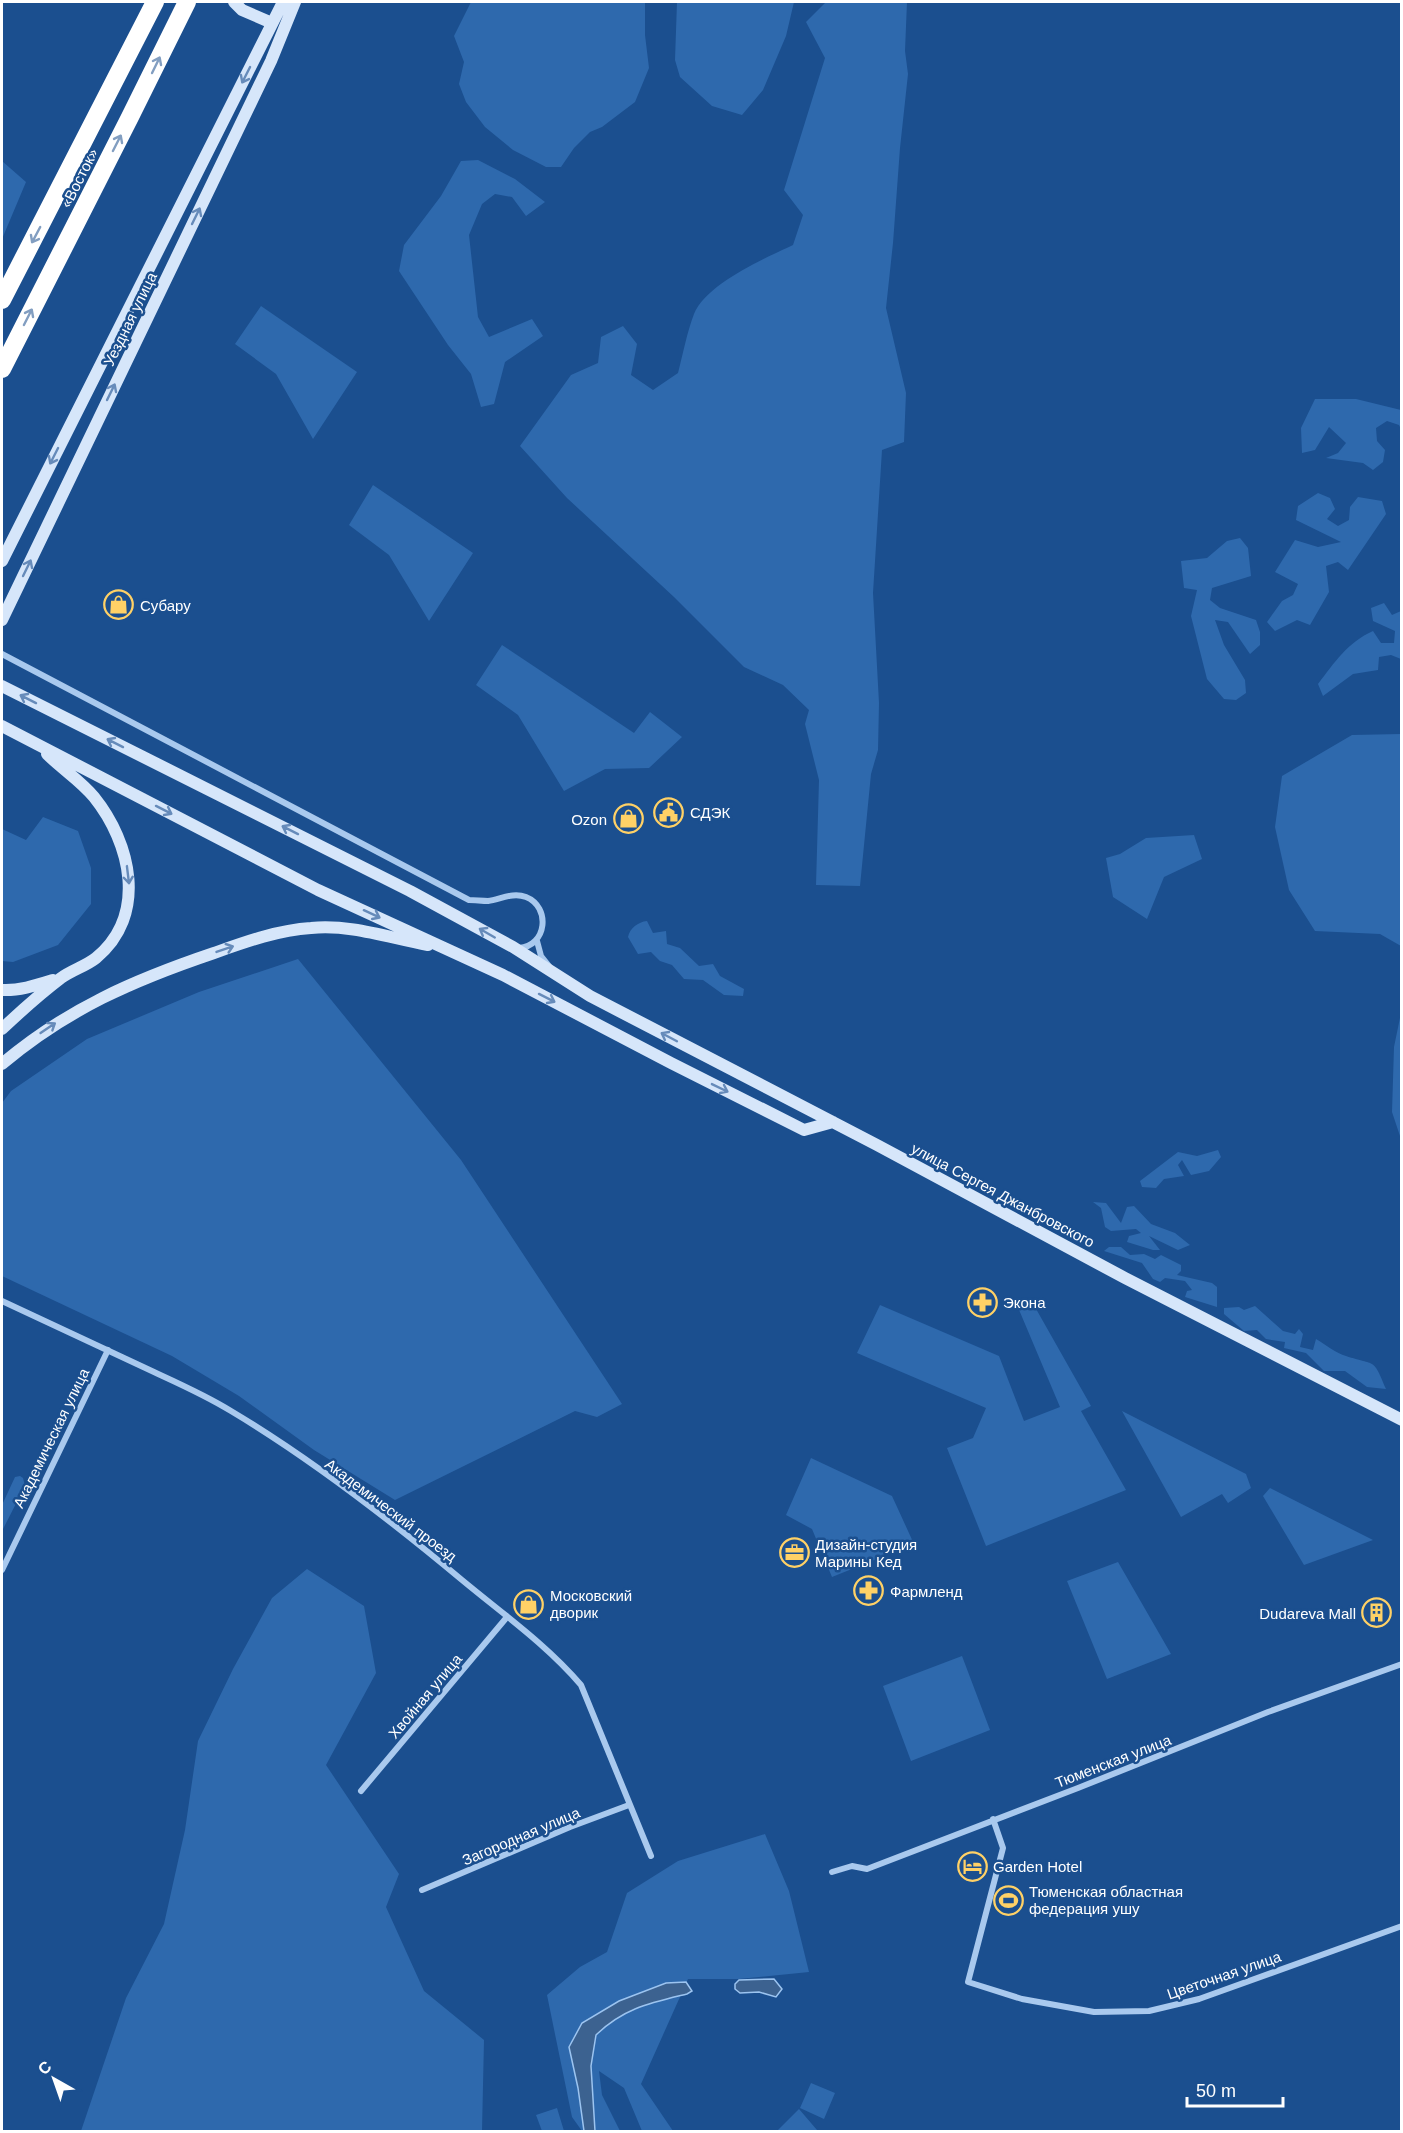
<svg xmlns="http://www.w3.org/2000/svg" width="1403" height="2133" viewBox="0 0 1403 2133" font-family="Helvetica,sans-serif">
	<rect width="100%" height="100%" fill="#1b4f8f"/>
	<!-- green -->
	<path fill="#2e69ad" d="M471,2h174v33l4,33 -14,34 -33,25 -12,5 -16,16 -13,19h-15l-33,-17 -28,-23 -19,-25 -7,-18 5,-22 -10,-26z
		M677,2h117l-8,34 -23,54 -21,25 -30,-9 -32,-29 -5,-17z
		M826,2h81l-2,49 3,23 -8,74 -7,95 -7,65 20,85 -2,49 -22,8 -9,143 6,110 -1,47 -7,24 -11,112 -44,-1 3,-105 -14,-56 4,-14 -26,-25 -39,-18 -70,-70 -107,-99 -47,-52 51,-71 27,-12 3,-26 22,-11 14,18 -6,31 22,15 25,-17c5,-19 9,-41 16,-59 12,-30 71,-56 99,-69l10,-30 -19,-25 41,-132 -19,-36z
		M478,160l37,19 30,23 -19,14 -14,-19 -17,-3 -13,10 -13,31 9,82 11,20 43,-18 11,17 -38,26 -11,42 -13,3 -10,-33 -23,-29 -49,-74 5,-26 37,-49 20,-35z
		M2,161l24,21 -24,57z
		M261,306l96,66 -44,67 -37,-65 -41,-30z
		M1315,399h41l45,11v19l-2,-4 -12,-4 -11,7 1,13 8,9 -2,12 -10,8 -10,-7 -37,-5 12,-5 8,-10 -17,-16 -14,23 -13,3 -1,-25z
		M373,485l100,68 -44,68 -40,-66 -40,-30z
		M1318,493l12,5 5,11 -8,10 11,7 11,-6 1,-13 8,-10 24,4 4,13 -38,56 -10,-8 -12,4 3,26 -19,33 -13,-5 -22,11 -8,-9 15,-21 11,-6 5,-11 -23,-12 20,-32 23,7 23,-5 -45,-22 2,-14z
		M1240,538l8,10 3,28 -39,12 -2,12 10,8 36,12 4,12v13l-10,9 -22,-32 -13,-2 9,25 21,35 1,13 -10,7 -12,-1 -17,-20 -16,-63 6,-26 -13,-2 -3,-27 26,-3 20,-17z
		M1384,603l8,12 9,-4v48l-10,-4 -12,2 -1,13 -25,4 -30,22 -5,-12c16,-21 30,-42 55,-53l8,12h13l1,-12 -22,-10 -2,-13z
		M502,645l132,88 16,-21 32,25 -33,31 -44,1 -41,22 -46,-76 -42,-30z
		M1401,734v212l-21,-12 -65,-3 -26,-41 -14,-63 7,-51 70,-41z
		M43,817l35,14 13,37v36l-33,41 -45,17 -11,-1v-132l24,11z
		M1194,835l8,24 -38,18 -17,42 -34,-22 -7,-39 14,-4 26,-16z
		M647,921l6,12 13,-2 1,13 13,4 19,18 14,-2 7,12 24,13 -1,7 -19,-1 -21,-15 -19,-1 -12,-14 -12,-4 -9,-9 -13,2 -10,-17c2,-9 10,-15 19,-16z
		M298,959l163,201 161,244 -25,13 -22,-6 -180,89 -81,-50 -75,-54 -67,-40 -170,-80v-173l9,-12 76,-52 112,-47z
		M1401,1013v126l-9,-27 2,-65z
		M1218,1150l3,7 -12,14 -18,4 -9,-15 -4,5 6,11 -20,3 -8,9 -14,-1 -2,-6 38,-29 19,4z
		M1093,1202l13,1 15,20 6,-16 7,-1 17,18 24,9 15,12 -12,5 -29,-14 11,14h-7l-26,-8 2,-6 12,-3 -5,-4 -25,2 -6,-4 -4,-19z
		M1109,1247h12l9,8 14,-1 11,5 6,-4 20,10v6l-4,4 35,8 5,4v20l-32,-10 2,-6 5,-1 -7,-9 -20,-3 -5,4 -7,-3 -11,-16 -38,-12z
		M1031,1300l60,106 -10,5 45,79 -140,56 -39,-98 26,-10 13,-30 -129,-55 23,-48 119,51 25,65 36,-14 -43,-102z
		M1255,1306l28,25 12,3 4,-5 4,5 -3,13 13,3 3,-11c10,6 20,14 30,17 30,10 27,1 40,33l-19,-2 -22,-16h-21l-18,-18 -22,-5 1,-6 -19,-3 -9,-9 -13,1 -20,-17v-6l15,-1 5,3z
		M1122,1411l124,63 5,14 -23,15 -6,-9 -41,23z
		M811,1458l81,38 22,48 -82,33 -20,-48 -26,-14z
		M20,1476l3,2 2,8 -23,45v-26l13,-28z
		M1270,1488l103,52 -69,25 -41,-69z
		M1118,1562l53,92 -64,25 -40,-98z
		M307,1569l57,37 12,67 -50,92 73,109 -13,33 38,84 60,49 -2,91h-401l45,-133 38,-74 21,-94 13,-89 35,-72 39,-71z
		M962,1656l28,74 -79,31 -28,-75z
		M765,1834l24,57 20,81 -70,7h-51l-47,105 32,47h-31l-18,-43 -25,-17 3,24 18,36h-38l-10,-14 -25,-122 33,-28 27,-15 20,-59 51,-32z
		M811,2083l24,10 -11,26 -24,-11z
		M557,2108l7,23h-22l-6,-16z
		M799,2109l18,21 -1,1h-39z"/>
	<!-- water -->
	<path fill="#3c6290" stroke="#9cc4f0" stroke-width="1.5" d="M774,1979l8,10 -6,8 -17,-5 -19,1 -5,-4v-5l4,-4z
		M686,1982l6,9 -5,3c-37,9 -63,14 -91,41l-5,31 4,65h-11l-6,-43 -9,-41 13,-24 37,-22 47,-18z"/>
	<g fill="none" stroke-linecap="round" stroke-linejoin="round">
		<!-- street -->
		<path stroke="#a9c9ee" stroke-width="6" d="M2,654l467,246c6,0 13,1 19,1 13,-2 25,-9 38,-4 25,10 21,49 -7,51
			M537,941l4,15 8,10
			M2,1301c50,23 101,47 152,71 26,12 53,24 77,39 82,49 158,108 231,169 41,34 85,65 119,105l70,171
			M2,1570l106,-220
			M361,1791l146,-174
			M993,1819l10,29 -35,134 54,17 72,13 55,-1 50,-12 203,-73
			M832,1872l20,-6 15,3 211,-81 190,-76 134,-48
			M422,1890l148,-63 59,-22"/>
		<!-- secondary -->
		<path stroke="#d6e6fa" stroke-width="12" d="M234,2l8,8 30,13
			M2,561l281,-559
			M2,620l269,-559 24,-59
			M2,686l408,205 103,56 77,49 287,149 248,133 277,142
			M2,726l316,164 185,85 168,88 133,67 29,-8
			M2,990c17,1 35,-5 51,-10
			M2,1029c19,-18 38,-35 59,-51 11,-8 25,-12 35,-20 52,-43 35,-115 -2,-161 -13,-16 -32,-28 -47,-43
			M2,1064c65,-55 132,-84 212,-111 31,-11 64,-23 97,-25 40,-4 78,10 117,17"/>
		<!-- highway -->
		<path stroke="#fff" stroke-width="18" d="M2,300l153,-298
			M2,369l128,-252 57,-115"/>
	</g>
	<!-- one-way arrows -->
	<defs><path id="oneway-shaft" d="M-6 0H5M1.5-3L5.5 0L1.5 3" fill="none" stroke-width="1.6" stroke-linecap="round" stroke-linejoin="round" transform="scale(1.5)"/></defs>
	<g stroke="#829ec1">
		<use href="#oneway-shaft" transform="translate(156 65) rotate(-64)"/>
		<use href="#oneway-shaft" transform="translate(117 143) rotate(-63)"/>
		<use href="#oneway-shaft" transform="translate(36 235) rotate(118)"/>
		<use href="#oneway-shaft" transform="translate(28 317) rotate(-63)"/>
	</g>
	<g stroke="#668bba">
		<use href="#oneway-shaft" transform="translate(246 75) rotate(117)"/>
		<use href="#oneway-shaft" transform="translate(196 216) rotate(-64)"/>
		<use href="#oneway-shaft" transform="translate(111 392) rotate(-64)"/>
		<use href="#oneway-shaft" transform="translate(54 456) rotate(117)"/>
		<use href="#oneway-shaft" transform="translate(27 568) rotate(-64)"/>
		<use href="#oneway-shaft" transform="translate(28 699) rotate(-153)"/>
		<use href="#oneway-shaft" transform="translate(115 743) rotate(-153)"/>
		<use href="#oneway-shaft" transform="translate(164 810) rotate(27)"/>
		<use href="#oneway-shaft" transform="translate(290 830) rotate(-153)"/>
		<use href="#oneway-shaft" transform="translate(128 875) rotate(83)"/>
		<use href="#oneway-shaft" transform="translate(372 914) rotate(25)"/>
		<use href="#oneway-shaft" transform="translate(487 933) rotate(-150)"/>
		<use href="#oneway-shaft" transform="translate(225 949) rotate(-19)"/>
		<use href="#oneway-shaft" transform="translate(547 998) rotate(27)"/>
		<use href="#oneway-shaft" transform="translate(48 1028) rotate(-34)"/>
		<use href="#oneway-shaft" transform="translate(669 1037) rotate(-152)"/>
		<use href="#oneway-shaft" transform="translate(720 1088) rotate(26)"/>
	</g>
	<!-- icons -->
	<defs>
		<symbol id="shop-ring" viewBox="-11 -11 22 22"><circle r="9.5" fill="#1b4f8f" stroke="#ffd166" stroke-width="1.5"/><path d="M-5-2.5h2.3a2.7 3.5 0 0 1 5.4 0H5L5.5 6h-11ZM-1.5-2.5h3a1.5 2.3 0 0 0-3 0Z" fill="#ffd166"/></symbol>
		<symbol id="civic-ring" viewBox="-11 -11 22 22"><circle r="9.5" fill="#1b4f8f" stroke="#ffd166" stroke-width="1.5"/><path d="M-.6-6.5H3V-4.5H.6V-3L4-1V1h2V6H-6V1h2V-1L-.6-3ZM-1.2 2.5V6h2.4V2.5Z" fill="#ffd166"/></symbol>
		<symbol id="pharmacy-ring" viewBox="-11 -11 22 22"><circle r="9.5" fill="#1b4f8f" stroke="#ffd166" stroke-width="1.5"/><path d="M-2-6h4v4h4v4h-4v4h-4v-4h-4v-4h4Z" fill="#ffd166"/></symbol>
		<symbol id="office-ring" viewBox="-11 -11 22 22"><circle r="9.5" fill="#1b4f8f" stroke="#ffd166" stroke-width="1.5"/><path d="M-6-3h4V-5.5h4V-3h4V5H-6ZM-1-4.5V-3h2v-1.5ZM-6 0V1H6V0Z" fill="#ffd166"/></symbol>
		<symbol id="building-ring" viewBox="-11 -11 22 22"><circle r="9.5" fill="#1b4f8f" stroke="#ffd166" stroke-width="1.5"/><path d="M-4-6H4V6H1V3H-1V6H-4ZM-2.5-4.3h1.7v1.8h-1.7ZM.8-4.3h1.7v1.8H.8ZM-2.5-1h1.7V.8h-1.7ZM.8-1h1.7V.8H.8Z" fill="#ffd166"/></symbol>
		<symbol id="hotel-ring" viewBox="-11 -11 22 22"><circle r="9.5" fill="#1b4f8f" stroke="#ffd166" stroke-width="1.5"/><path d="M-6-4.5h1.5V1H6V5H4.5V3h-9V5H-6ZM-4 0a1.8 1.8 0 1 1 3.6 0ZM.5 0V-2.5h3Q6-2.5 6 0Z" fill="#ffd166"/></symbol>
		<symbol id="stadium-ring" viewBox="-11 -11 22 22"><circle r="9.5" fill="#1b4f8f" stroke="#ffd166" stroke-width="1.5"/><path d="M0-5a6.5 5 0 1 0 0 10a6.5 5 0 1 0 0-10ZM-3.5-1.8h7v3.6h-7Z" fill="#ffd166"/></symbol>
	</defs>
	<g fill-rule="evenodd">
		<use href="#shop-ring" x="102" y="588" width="33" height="33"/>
		<use href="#civic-ring" x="652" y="796" width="33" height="33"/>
		<use href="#shop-ring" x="612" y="802" width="33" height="33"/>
		<use href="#pharmacy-ring" x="966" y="1286" width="33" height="33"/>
		<use href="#office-ring" x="778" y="1536" width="33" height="33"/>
		<use href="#pharmacy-ring" x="852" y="1574" width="33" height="33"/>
		<use href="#shop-ring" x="512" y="1588" width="33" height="33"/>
		<use href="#building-ring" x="1360" y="1596" width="33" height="33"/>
		<use href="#hotel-ring" x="956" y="1850" width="33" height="33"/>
		<use href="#stadium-ring" x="992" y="1884" width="33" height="33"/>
	</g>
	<g text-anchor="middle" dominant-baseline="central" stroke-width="5" stroke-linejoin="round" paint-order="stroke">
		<!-- street labels -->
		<g font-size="15" fill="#fff" stroke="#1b4f8f">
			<text transform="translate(79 178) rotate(-63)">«Восток»</text>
			<text transform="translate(130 319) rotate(-64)">Уездная улица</text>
			<text transform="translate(1003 1195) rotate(28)">улица Сергея Джанбровского</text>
			<text transform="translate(51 1438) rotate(-64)">Академическая улица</text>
			<text transform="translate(391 1510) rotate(37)">Академический проезд</text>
			<text transform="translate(425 1696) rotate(-50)">Хвойная улица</text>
			<text transform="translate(1113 1761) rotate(-21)">Тюменская улица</text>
			<text transform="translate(521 1836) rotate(-23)">Загородная улица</text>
			<text transform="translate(1224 1975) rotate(-19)">Цветочная улица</text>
		</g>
		<!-- poi labels -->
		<g font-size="15" fill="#fff" stroke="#1b4f8f" text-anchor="start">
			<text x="140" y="605">Субару</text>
			<text x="690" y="812">СДЭК</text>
			<text x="607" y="819" text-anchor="end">Ozon</text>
			<text x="1003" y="1302">Экона</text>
			<text x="815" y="1544">Дизайн-студия<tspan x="815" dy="17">Марины Кед</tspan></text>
			<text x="890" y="1591">Фармленд</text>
			<text x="550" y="1595">Московский<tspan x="550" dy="17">дворик</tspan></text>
			<text x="1356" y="1613" text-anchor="end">Dudareva Mall</text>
			<text x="993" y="1866">Garden Hotel</text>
			<text x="1029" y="1891">Тюменская областная<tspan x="1029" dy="17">федерация ушу</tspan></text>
		</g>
	</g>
	<!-- border -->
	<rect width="1403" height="2133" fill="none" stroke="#ffffff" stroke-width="6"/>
	<!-- north arrow -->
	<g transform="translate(54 2079) rotate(320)" stroke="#1b4f8f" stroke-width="4.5" paint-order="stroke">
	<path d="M0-4.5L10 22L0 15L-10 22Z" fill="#ffffff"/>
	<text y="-9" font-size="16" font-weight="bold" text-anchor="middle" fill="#ffffff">С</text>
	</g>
	<!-- scale -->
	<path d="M1187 2097v9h96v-9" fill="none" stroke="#ffffff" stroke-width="3"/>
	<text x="1196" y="2097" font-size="18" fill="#ffffff" stroke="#1b4f8f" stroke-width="4.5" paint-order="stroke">50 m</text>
</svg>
